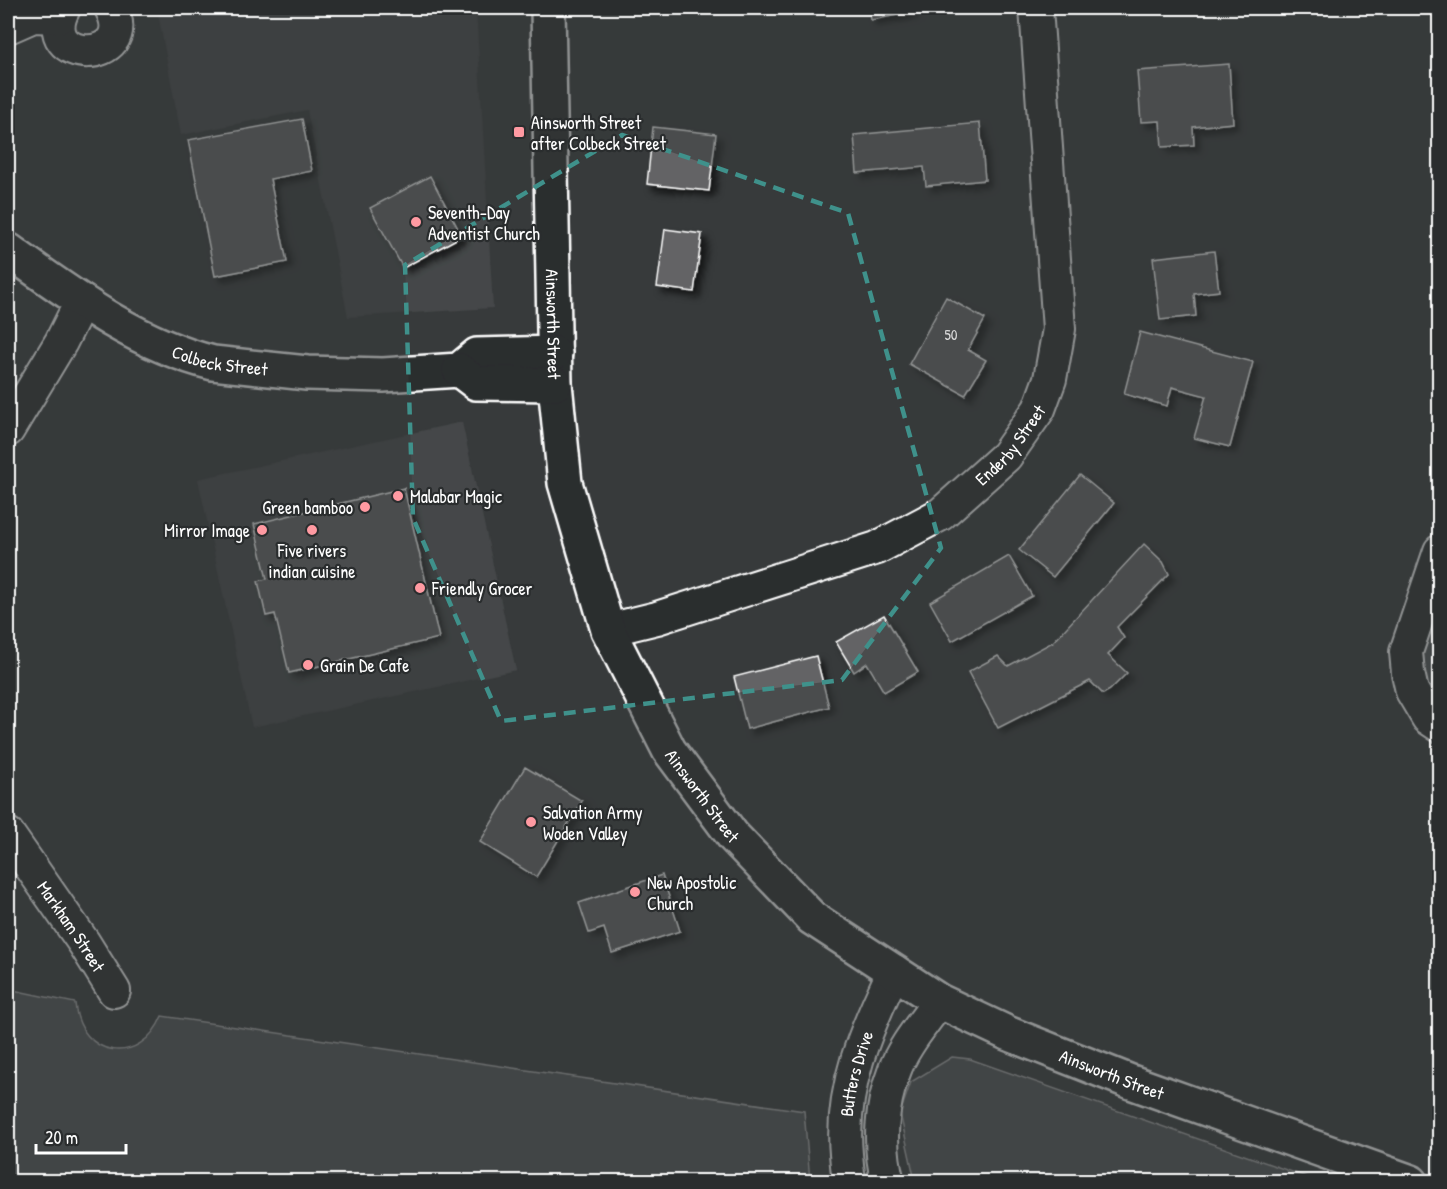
<svg xmlns="http://www.w3.org/2000/svg" width="1447" height="1189" viewBox="0 0 1447 1189" font-family="'Patrick Hand',sans-serif">
	<defs>
		<filter id="shadow"><feDropShadow dx="5.5" dy="5.5" stdDeviation="3" flood-color="#0009"/></filter>
	</defs>
	<rect width="100%" height="100%" fill="#373a3b"/>
	<filter id="ink" filterUnits="userSpaceOnUse"><feTurbulence type="fractalNoise" baseFrequency=".0167" numOctaves="2"/><feDisplacementMap in="SourceGraphic" scale="12" xChannelSelector="R" yChannelSelector="G"/><feConvolveMatrix kernelMatrix="1 2 1 2 8 2 1 2 1" color-interpolation-filters="sRGB"/></filter>
	<g filter="url(#ink)">
		<!-- built -->
		<path fill="#444748" d="M157,8h319l17,300 -145,9 -41,-207 -126,25z
			M462,422l54,248 -264,57 -54,-248z"/>
		<!-- green -->
		<path fill="#505354" stroke="#a8a9aa" stroke-width="1.5" d="M1439,586v121l-15,-25 -5,-34z
			M8,989l67,14c5,56 66,64 87,13l642,95 6,70h-802z
			M952,1057l18,2 348,122h-403l-15,-68 11,-31z"/>
		<!-- building -->
		<path fill="#636465" stroke="#fff" stroke-width="1.5" filter="url(#shadow)" d="M869,8h43l1,4 -42,8z
			M1229,64l4,59 -40,4 1,18 -32,2 -2,-26 -19,1 -4,-51z
			M302,119l10,52 -42,8 17,83 -72,14 -27,-136z
			M980,123l5,57 -59,6 -2,-19 -67,6 -3,-38z
			M653,127l63,7 -7,57 -62,-7z
			M430,176l32,60 -59,32 -33,-60z
			M665,229l37,5 -8,58 -37,-5z
			M1214,251l5,40 -25,3 2,22 -36,4 -7,-62z
			M946,297l39,22 -17,31 18,10 -21,35 -56,-31z
			M1140,332l113,30 -23,85 -36,-9 12,-42 -34,-9 -5,19 -43,-12z
			M1080,475l34,28 -61,74 -34,-27z
			M404,488l35,150 -150,35 -14,-59 -9,2 -8,-35 9,-2 -13,-55z
			M1144,544l19,18 6,12 -52,53 7,11 -16,17 19,18 -17,17 -7,4 -13,-13 -92,47 -30,-56 30,-16 10,10 45,-24z
			M1009,556l23,40 -80,45 -22,-39z
			M884,615l34,57 -34,20 -17,-29 -13,9 -18,-30z
			M816,656l13,51 -82,22 -13,-52z
			M525,767l57,34 -46,76 -56,-35z
			M662,875l18,56 -68,22 -8,-25 -15,5 -10,-30z"/>
		<g fill="none" stroke-linecap="round" stroke-linejoin="round">
			<defs>
				<g id="street">
					<path d="M64,8c-30,58 77,57 47,0"/>
					<path d="M8,27l25,-11 26,1"/>
					<path d="M8,430l53,-88 20,-40"/>
					<path d="M1440,551l-34,101 2,21 4,18 16,27 12,8"/>
					<path id="s1" d="M608,630l49,-12 220,-70 64,-34 65,-58 33,-47 11,-30 9,-50 -23,-321"/>
					<path id="s2" d="M8,834l76,109 30,48"/>
					<path id="s3" d="M850,1182c-3,-10 -3,-19 -4,-28 -6,-66 20,-125 48,-183"/>
					<path d="M888,1182c-10,-36 -7,-76 6,-110 9,-26 30,-49 45,-71"/>
				</g>
				<g id="secondary">
					<path id="s4" d="M548,8l7,376 10,99 43,147 61,120 64,86 79,82 127,83 68,32 124,49 280,100"/>
					<path id="s5" d="M8,250c63,45 128,94 205,113l94,10 76,2 76,-5 18,-15 78,-2"/>
					<path d="M459,370l17,13 79,1"/>
				</g>
			</defs>
			<!-- street casing -->
			<use href="#street" stroke="#fff" stroke-width="36"/>
			<!-- secondary casing -->
			<use href="#secondary" stroke="#fff" stroke-width="38"/>
			<!-- street -->
			<use href="#street" stroke="#2a2d2e" stroke-width="32"/>
			<!-- secondary -->
			<use href="#secondary" stroke="#2a2d2e" stroke-width="33"/>
		</g>
	</g>
	<!-- marked area -->
	<path d="M0 0H1447V1189H0ZM622,135l226,78 93,335 -99,132 -341,41 -88,-203 -8,-253z" fill="#373a3b" fill-opacity=".55" fill-rule="evenodd"/>
	<path fill="none" stroke="#3f918b" stroke-width="4.5" stroke-dasharray="12 8" stroke-linejoin="round" d="M622,135l226,78 93,335 -99,132 -341,41 -88,-203 -8,-253z"/>
	<!-- markers -->
	<g fill="#ff9aa2" stroke="#2a2d2e" stroke-width="2">
		<rect x="513" y="126" width="12" height="12" rx="3"/>
		<circle cx="416" cy="222" r="6"/>
		<circle cx="398" cy="496" r="6"/>
		<circle cx="365" cy="507" r="6"/>
		<circle cx="262" cy="530" r="6"/>
		<circle cx="312" cy="530" r="6"/>
		<circle cx="420" cy="588" r="6"/>
		<circle cx="308" cy="665" r="6"/>
		<circle cx="531" cy="822" r="6"/>
		<circle cx="635" cy="892" r="6"/>
	</g>
	<g text-anchor="middle" dominant-baseline="central" stroke-width="4.5" stroke-linejoin="round" paint-order="stroke">
		<!-- number labels -->
		<g font-size="15" fill="#d8d8d8">
			<text x="951" y="334">50</text>
		</g>
		<!-- poi labels -->
		<g font-size="18" fill="#fff" stroke="#2a2d2e" text-anchor="start">
			<text x="531" y="122">Ainsworth Street<tspan x="531" dy="21">after Colbeck Street</tspan></text>
			<text x="428" y="212">Seventh-Day<tspan x="428" dy="21">Adventist Church</tspan></text>
			<text x="410" y="496">Malabar Magic</text>
			<text x="353" y="507" text-anchor="end">Green bamboo</text>
			<text x="250" y="530" text-anchor="end">Mirror Image</text>
			<text x="312" y="550" text-anchor="middle">Five rivers<tspan x="312" dy="21">indian cuisine</tspan></text>
			<text x="432" y="588">Friendly Grocer</text>
			<text x="320" y="665">Grain De Cafe</text>
			<text x="543" y="812">Salvation Army<tspan x="543" dy="21">Woden Valley</tspan></text>
			<text x="647" y="882">New Apostolic<tspan x="647" dy="21">Church</tspan></text>
		</g>
		<!-- street labels -->
		<g font-size="18" fill="#fff" stroke="#2a2d2e">
			<text stroke="none"><textPath href="#s4" startOffset="316">Ainsworth Street</textPath></text>
			<text stroke="none"><textPath href="#s5" startOffset="242">Colbeck Street</textPath></text>
			<text stroke="none"><textPath href="#s1" startOffset="452">Enderby Street</textPath></text>
			<text stroke="none"><textPath href="#s4" startOffset="820">Ainsworth Street</textPath></text>
			<text stroke="none"><textPath href="#s2" startOffset="112">Markham Street</textPath></text>
			<text stroke="none"><textPath href="#s3" startOffset="110">Butters Drive</textPath></text>
			<text stroke="none"><textPath href="#s4" startOffset="1324">Ainsworth Street</textPath></text>
		</g>
	</g>
	<!-- margin -->
	<rect width="1447" height="1189" fill="none" stroke="#2a2d2e" stroke-width="30"/>
	<rect x="15" y="15" width="1417" height="1159" fill="none" stroke="#fff" stroke-width="2" filter="url(#ink)"/>
	<!-- scale -->
	<path d="M36 1144v9h90v-9" fill="none" stroke="#ffffff" stroke-width="3"/>
	<text x="45" y="1144" font-size="18" fill="#ffffff" stroke="#2a2d2e" stroke-width="4.5" paint-order="stroke">20 m</text>
</svg>
